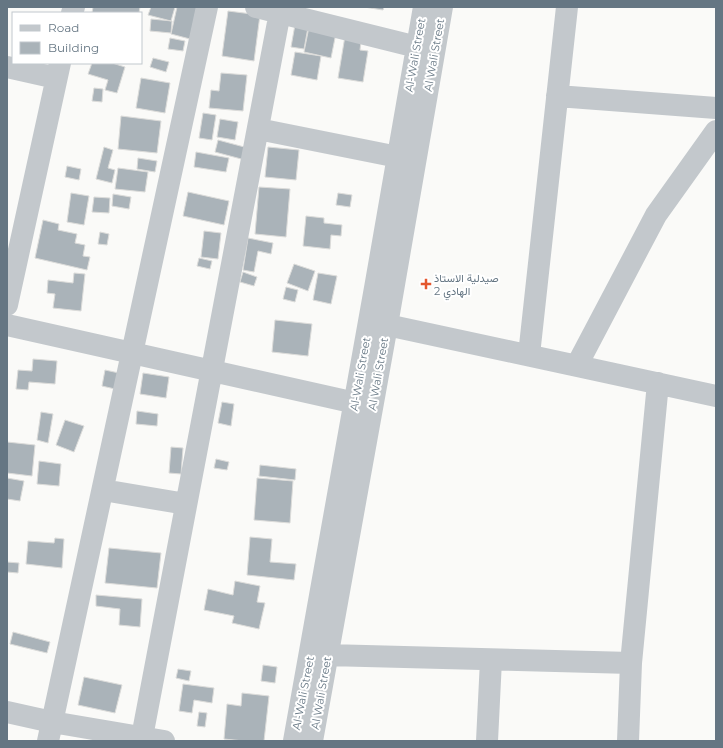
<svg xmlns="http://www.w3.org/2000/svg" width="723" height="748" viewBox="0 0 723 748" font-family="Montserrat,Vazirmatn,sans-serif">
	<rect width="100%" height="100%" fill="#fafaf8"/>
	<!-- building -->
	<path fill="#aab3b9" stroke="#dcdcda" d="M93,7h47l-1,6h-47z
		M151,7h24l-4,14 -23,-6z
		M177,7h20l-7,32 -19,-5z
		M364,7h20l-1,3z
		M228,11l32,4 -6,46 -32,-5z
		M151,19l21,2 -1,12 -21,-2z
		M296,19l13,3 -5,27 -13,-2z
		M309,27l27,6 -5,25 -27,-6z
		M346,30l16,3 -2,17 8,1 -5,31 -25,-4z
		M170,38l15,3 -2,10 -15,-2z
		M295,52l26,4 -4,24 -26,-5z
		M153,58l16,4 -3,10 -16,-5z
		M92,63h20l13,4 -8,26 -12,-3 3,-10 -20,-6z
		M221,73l26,2 -4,36 -34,-3 2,-18 8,1z
		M141,78l29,5 -5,30 -29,-5z
		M94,88l9,1 -1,13 -10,-1z
		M203,113l13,2 -4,25 -13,-2z
		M121,116l40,5 -4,32 -39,-4z
		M220,119l18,3 -3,18 -18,-3z
		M218,140l30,8 -3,12 -30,-8z
		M104,147l9,3 -5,18 7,2 -3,13 -16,-4z
		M268,147l31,3 -3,30 -31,-3z
		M196,152l33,6 -3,14 -32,-5z
		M138,158l19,3 -2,11 -18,-3z
		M67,166l14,3 -2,11 -14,-3z
		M118,168l30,4 -3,20 -30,-3z
		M259,187l31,2 -4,48 -31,-3z
		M188,192l41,9 -5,24 -41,-9z
		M71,193l18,3 -5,29 -17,-3z
		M338,193l14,2 -2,12 -14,-2z
		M113,194l18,3 -2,12 -17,-3z
		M94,197l16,1 -1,15 -17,-1z
		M306,216l18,2v5l18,2 -1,11 -10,-1 -1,14 -27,-3z
		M43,220l16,4 -1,6 19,4 -2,9 10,2 -2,11 7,1 -3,13 -52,-12z
		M204,231l17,2 -3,26 -17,-2z
		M100,232l9,2 -2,11 -9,-1z
		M248,238l25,5 -2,11 -13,-3 -4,21 -11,-2z
		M199,258l13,3 -2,8 -13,-3z
		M294,264l21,7 -7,20 -21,-8z
		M243,272l14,5 -3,9 -14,-4z
		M74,273l11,1 -4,37 -28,-3 2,-14 -8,-1 1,-13 25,3z
		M318,273l19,3 -6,28 -18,-4z
		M286,287l12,3 -3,12 -12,-3z
		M275,320l37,4 -4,32 -36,-4z
		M33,359l24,2 -2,23 -26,-2 -1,8 -12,-1 2,-19 14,1z
		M105,370l14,3 -4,16 -13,-3z
		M143,373l26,4 -3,21 -26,-4z
		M222,402l12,2 -3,22 -13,-3z
		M137,411l21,3 -1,12 -21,-2z
		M41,412l12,2 -5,29 -11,-3z
		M65,420l19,6 -10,26 -18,-7z
		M7,442l28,3 -3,31 -25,-3z
		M171,447l12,1 -2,26 -12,-1z
		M216,459l13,3 -2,8 -13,-2z
		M39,461l22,3 -2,22 -22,-2z
		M260,465l36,4 -1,11 -36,-4z
		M7,478l17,3 -4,20 -13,-2z
		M257,478l36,3 -3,42 -36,-3z
		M250,537l22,2 -2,23 26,2 -2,16 -47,-5z
		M55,538l9,1 -2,29 -36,-4 2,-23 26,2z
		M109,548l52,5 -4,35 -52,-5z
		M7,562l12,1 -1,10 -11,-1z
		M235,581l25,5 -3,16 8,1 -6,26 -27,-6 2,-7 -30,-6 4,-21 25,6z
		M96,595l46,4 -2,28 -21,-2 1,-16 -24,-3z
		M13,632l37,10 -3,11 -37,-9z
		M263,665l14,2 -2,16 -14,-2z
		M178,669l13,2 -2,10 -13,-3z
		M84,677l38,8 -7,28 -37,-8z
		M183,684l31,4 -2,15 -18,-3 -2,13 -13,-2z
		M242,693l27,3 -5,45h-20l-20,-2 3,-35 14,2z
		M199,712l8,1 -2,14 -8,-1z"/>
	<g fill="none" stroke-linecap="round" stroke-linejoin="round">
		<!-- minor -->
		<path stroke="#c3c8cc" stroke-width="22" d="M256,7l161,40
			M72,13l2,-6
			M7,67l49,11
			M557,96l159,12
			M258,129l140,28
			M7,305l53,-242
			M7,325l362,81
			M387,325l329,71
			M529,355l38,-348
			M577,365l79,-150 60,-84
			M103,490l83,14
			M327,655l304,8
			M7,712l45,10 112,19
			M142,737l138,-725
			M48,741l159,-734
			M294,741l81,-453 49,-281
			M312,741l75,-416 55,-318
			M487,741l4,-81
			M628,741l3,-78 27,-280"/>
	</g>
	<!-- markers -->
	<path fill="#e4572e" stroke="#fff" stroke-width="1.5" d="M424 278h4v4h4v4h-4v4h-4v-4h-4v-4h4z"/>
	<g text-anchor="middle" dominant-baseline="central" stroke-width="4" stroke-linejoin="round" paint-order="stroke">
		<!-- street labels -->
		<g font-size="11" fill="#657683" stroke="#fff">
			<text transform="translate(415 55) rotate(-80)">Al-Wali Street</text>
			<text transform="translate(434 55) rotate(-80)">Al Wali Street</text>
			<text transform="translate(360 374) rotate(-80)">Al-Wali Street</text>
			<text transform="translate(378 374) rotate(-80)">Al Wali Street</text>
			<text transform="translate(303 693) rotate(-79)">Al-Wali Street</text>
			<text transform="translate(321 693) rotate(-80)">Al Wali Street</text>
		</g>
		<!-- poi labels -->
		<g font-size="11" fill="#657683" stroke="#fff" text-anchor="start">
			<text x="434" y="278">صيدلية الاستاذ<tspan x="434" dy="13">الهادي 2</tspan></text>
		</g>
	</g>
	<!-- border -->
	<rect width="723" height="748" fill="none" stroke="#657683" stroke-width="16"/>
	<!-- legend -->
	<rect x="12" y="12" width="130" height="52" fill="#ffffff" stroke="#c1c8cd"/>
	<rect x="20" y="25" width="20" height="6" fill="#c3c8cc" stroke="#c1c8cd"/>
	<text x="48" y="32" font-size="12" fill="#657683">Road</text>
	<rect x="20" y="42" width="20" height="12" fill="#aab3b9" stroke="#c1c8cd"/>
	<text x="48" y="52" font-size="12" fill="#657683">Building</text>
</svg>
